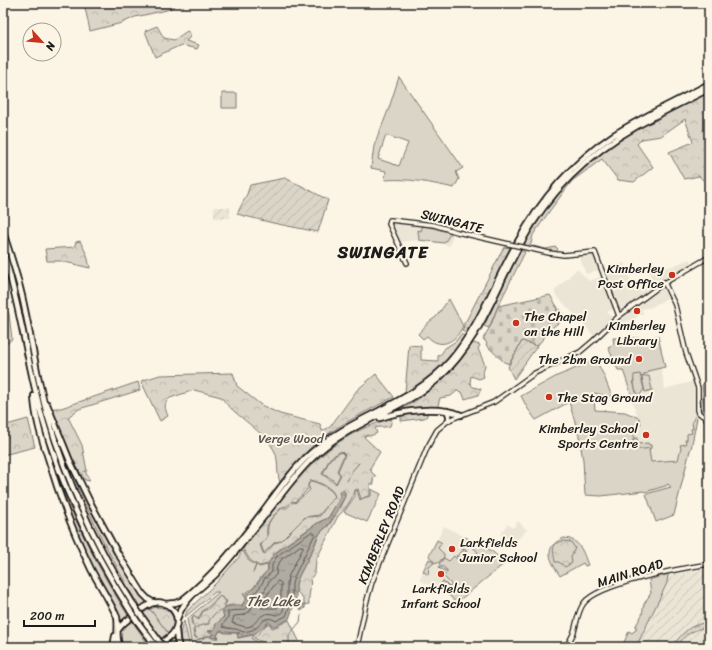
<svg xmlns="http://www.w3.org/2000/svg" width="712" height="650" viewBox="0 0 712 650" font-family="Sriracha,sans-serif">
	<defs>
		<pattern id="industrial-furrows" width="10" height="10" patternUnits="userSpaceOnUse"><rect width="10" height="10" fill="#ebe5d6"/><path d="M-1 1l2-2M0 10L10 0M9 11l2-2" fill="none" stroke="#c9c4b7"/></pattern>
		<pattern id="forest-crowns" width="20" height="18" patternUnits="userSpaceOnUse"><rect width="20" height="18" fill="#dbd5c8"/><path d="M2 6a3 3 0 1 1 6 0M12 15a3 3 0 1 1 6 0" fill="none" stroke="#bbb6ab"/></pattern>
		<pattern id="wetland-marsh" width="20" height="14" patternUnits="userSpaceOnUse"><rect width="20" height="14" fill="#dbd5c8"/><path d="M1 5h8M5 5V1M11 12h8M15 12V8" fill="none" stroke="#bbb6ab"/></pattern>
		<pattern id="cemetery-stones" width="16" height="16" patternUnits="userSpaceOnUse"><rect width="16" height="16" fill="#dbd5c8"/><path d="M2 7V4a2 2 0 0 1 4 0v3zM10 15v-3a2 2 0 0 1 4 0v3z" fill="#bbb6ab"/></pattern>
		<pattern id="garden-furrows" width="10" height="10" patternUnits="userSpaceOnUse"><rect width="10" height="10" fill="#dbd5c8"/><path d="M-1 1l2-2M0 10L10 0M9 11l2-2" fill="none" stroke="#bbb6ab"/></pattern>
		<pattern id="water-ripples" width="26" height="14" patternUnits="userSpaceOnUse"><rect width="26" height="14" fill="#b0aba1"/><path d="M2 4q2-2 4 0t4 0M15 11q2-2 4 0t4 0" fill="none" stroke="#8e8a82"/></pattern>
	</defs>
	<rect width="100%" height="100%" fill="#fcf5e5"/>
	<filter id="ink" filterUnits="userSpaceOnUse"><feTurbulence type="fractalNoise" baseFrequency=".025" numOctaves="2"/><feDisplacementMap in="SourceGraphic" scale="8" xChannelSelector="R" yChannelSelector="G"/><feConvolveMatrix kernelMatrix="1 2 1 2 8 2 1 2 1" color-interpolation-filters="sRGB"/></filter>
	<g filter="url(#ink)">
		<!-- built -->
		<path fill="#ebe5d6" d="M393,222l38,4 22,7 -3,13 -10,-3 -21,-3 -20,2 -8,-17z
			M594,253l5,17 -13,4 -7,-18z
			M690,259l3,7 -72,46 -2,-2 -15,-39 20,-8 11,29 17,-10 -5,-16 7,-3 2,5 10,-4 1,4z
			M577,269l12,12 13,-5 12,33 -7,3 6,7 -19,17 -39,-42v-4z
			M664,286l6,10 -18,11 -10,2 1,5 -6,1 1,2 -11,5 1,5 -11,4 -3,-7z
			M661,368l4,21 29,-8 1,7 1,25 3,2 -5,14 -3,22 -17,64 -18,7 -12,-31 -43,5 -16,-1 -2,-35 -13,-55 24,-5 1,10 30,2 13,6 -13,-42z
			M518,521l9,9 -13,13h-4l-10,-8 7,-11 6,4z
			M444,526l48,25 13,12 -49,40 -10,-10 -27,-13z"/>
		<!-- industrial -->
		<path fill="url(#industrial-furrows)" d="M214,207h16v11h-16z
			M709,568v54l-11,2 -16,10 -10,13h-36l31,-64 1,-8z
			M709,626v21h-32l10,-13 11,-5z"/>
		<!-- green -->
		<path fill="#dbd5c8" stroke="#7c7872" fill-rule="evenodd" d="M399,77l64,91 -7,4 3,7 -5,9c-23,-5 -44,-10 -69,-8l1,-9 -15,-3 3,-22 15,-38zM386,135l22,8 -9,23 -21,-7z
			M222,93h15v15h-15z
			M423,225l28,8 -7,10 -25,-3 -1,-10 3,1z
			M533,246l13,3 10,-2 2,2 -2,3 -23,-4z
			M449,299l14,27c-8,17 -23,24 -36,10l-4,3 -5,-5 11,-12 7,-5z
			M3,302l6,12 3,25 -9,8z
			M658,336l7,31 -17,4v2l-4,1 1,2h4l3,14 -7,2 -3,-14 2,-2 -3,1 -1,-3 -7,7 4,14 -5,2 -9,-27h-5l-10,-23 6,-3 -1,-6h29z
			M596,360l8,16 8,21 -18,-4v2h-2l2,5 1,10 30,2 14,6 2,6 -7,1v13l-2,5 5,6 14,-1 -2,2 2,12 27,-2 3,-12 -1,-3 6,-1 -1,-4h2v-6l5,-1 -1,-4h2l-1,-7 3,-6 2,2 -6,31 -1,1 -16,65 -18,7 -10,-28 25,-7 -3,-3 -3,2 -20,6 -1,-1 -43,5 -16,-1 -2,-35 -4,-25 -10,-33 -33,18 -8,-11 -7,-13 36,-20z
			M62,447l30,64 45,76 10,15 3,1 -9,7c-31,-53 -58,-105 -79,-163z
			M341,452l3,3 -7,16 3,4 -4,8 -4,-4 -9,-5 7,-15z
			M50,459c22,57 46,107 79,158l-10,9 -28,-59 -24,-55z
			M311,481c8,2 20,7 24,15 -5,6 -11,14 -16,19l-14,2 -24,24 -6,1 -11,11 -3,-8 7,-9c-2,-15 4,-18 14,-28h5l6,-6 2,1 15,-13 -2,-5z
			M371,489l10,5 -14,28 -23,-10 11,-16v-5l2,-1 3,10 3,-2 8,-2z
			M465,537l27,14 13,12 -49,40 -6,-7 -10,-6v-5l3,-4 6,6 3,-2 -9,-9 3,-2 -8,-7 1,-1 8,6v-2l-8,-6 5,-6 5,3 5,-5 4,4 1,-2 -3,-2 8,-6 -4,-2 2,-1 5,3 -5,7 4,4 5,-6 2,2 5,-5 -11,-10 -1,1 -3,-2z
			M564,538c16,1 19,14 24,27l-3,1 -2,-3 -23,13c-10,-16 -18,-29 4,-38z
			M437,540l5,3 -4,5 6,6v3l-6,6 -4,-1 -5,-6z
			M243,551l6,10 7,4 -3,8 3,-8 4,2 7,-2 1,5c-11,9 -10,18 -25,24l3,4 -4,7c-6,0 -13,-1 -18,3l3,-7 -7,-5 -13,12 -4,2 -5,9 -5,-3 -2,6 4,6 -2,2 1,6 4,4 11,-4 3,2h7l-2,-3 3,-4 5,2h16h-4l1,5 16,-3 -2,4 16,8h-76l-5,-28 32,-27h-4l-30,25 2,-6 29,-28 24,-27v-4z
			M429,559l5,4 -5,4 -1,8 -5,-4z
			M668,574l-1,9 -31,64h-14l7,-16 3,2 2,-2h1l2,-3 -2,-1 7,-12 2,-11 7,-11 -2,-13z
			M150,609l18,24 -7,5 -18,-25z
			M132,621l18,26h-27l-1,-1 -2,-13 5,-7z
			M173,635l4,12h-9l-4,-5z"/>
		<!-- forest -->
		<path fill="url(#forest-crowns)" stroke="#7c7872" fill-rule="evenodd" d="M84,3h91v3l-8,4 -32,7 -13,6 -32,8z
			M157,26l7,12 10,2 13,-9 3,2v4l-4,4 13,4 -2,4 -16,-4 -26,12 -10,-26z
			M709,91v86l-4,5 -6,-6 -15,3 -15,-27 24,-10 -8,-23 -24,17 -19,3 -5,5 16,23 -19,15 -16,-2 -16,-21 -30,22 -21,28 -18,26 -2,9 -3,2 -5,-2 25,-38 30,-35 32,-26 34,-21z
			M80,241l7,14 3,13 -29,-7h-14l-2,-12 29,-2 2,-5z
			M504,247l7,1 -28,58 -15,28 -6,-3 2,-5v-3l2,-2z
			M520,250l5,2 -27,54 -9,22 -5,-2z
			M709,327v90l-8,-7 2,-17 -1,-8 3,-3z
			M461,334l4,3c-18,24 -35,40 -60,56l4,-48 12,1v14l17,1v-5l4,-3 3,-5 11,-7z
			M473,343l7,2 -2,4 7,16 -2,8 1,4 -5,2 -8,-3 -1,7 3,4 8,2 -3,6 -13,4 -3,-7 -5,-1 -6,5 -11,2 -3,11 -37,2v-2c24,-8 58,-45 73,-66z
			M233,373l4,13 24,19 19,9 40,10 2,7 8,-4 27,-37 19,-16 18,23c-23,12 -48,24 -69,39 -18,12 -31,30 -45,46 -4,-10 -1,-21 -5,-30 -9,-20 -41,-36 -54,-55l-27,-7 -24,8c-7,5 -5,11 -2,18l-8,5 -19,-40 19,-6z
			M640,374l4,15 -4,6h-3c-2,-7 -4,-13 -3,-20z
			M138,382l2,8 -61,19 -11,8 14,28 5,26h-2l5,10 -5,-1 -10,-16 -23,-55 3,-1h6z
			M412,413h15v3l-3,2 -23,3v-6z
			M28,419l7,28 -32,8v-29z
			M389,419l3,1 -2,6c-5,2 -10,0 -15,2l2,5 -7,3 -3,-1 -3,2 16,15 -10,16 2,5 4,3 -3,3 1,5h-4v11l-9,4 -3,-10 -3,1c-1,6 -12,23 -17,26l-22,44 -1,13 -5,6c2,8 -2,16 -1,25l-4,1 -3,-8 -7,-7c2,-16 13,-29 19,-43 2,-4 3,-9 6,-14 3,-3 6,-5 9,-8 5,-7 16,-25 16,-33h-6l1,6 -12,20 -9,4 -37,25 -8,7 -6,10 -9,2 -9,-6 -7,-11c2,-4 6,-8 9,-12 7,-9 14,-18 21,-27 36,-45 60,-74 116,-91zM341,451l4,4 -7,16 3,4 -5,9 -14,-10 8,-16zM311,480c9,3 21,7 24,16 -2,4 -4,5 -7,8 -3,4 -5,8 -8,12l-14,1 -4,3 -21,21 -6,2 -10,11 -2,-1 -3,-8 7,-8c-2,-16 5,-19 15,-30l5,-1 5,-5 3,1 13,-13v-5z
			M634,438h3l1,6 10,-1 1,2h2v3c-7,1 -15,3 -19,-3z
			M563,541l8,1 4,6 -4,9 1,6 -7,4 -6,-5h-4c-1,-10 -6,-18 8,-21z
			M220,596l6,6 -4,5 1,2c-7,3 -10,6 -14,12l1,3h-5l-10,4 -3,-4 1,-8 6,4 4,-9 5,-2z
			M156,607c15,0 24,15 12,26l-18,-24z
			M289,620l13,27h-33l-1,-2 -14,-7 13,-14h3l2,4 3,-1z
			M184,621l6,26h-7c-4,-9 -3,-18 1,-26z
			M709,622v4c-15,4 -24,7 -32,21h-5c12,-16 17,-22 37,-25z"/>
		<!-- wetland -->
		<path fill="url(#wetland-marsh)" stroke="#7c7872" d="M223,609v4l1,3 -5,6 -5,8 -6,2h5v2l-14,5 -4,-3 -1,-7c4,-4 10,-4 15,-5v-3c4,-6 7,-9 14,-12z"/>
		<!-- cemetery -->
		<path fill="url(#cemetery-stones)" stroke="#7c7872" d="M550,295l6,10 2,18 -5,4 -16,19 -15,-5 -13,23 -5,-2 -18,-17 1,-2 -4,-4 8,-14 7,-19z"/>
		<!-- garden -->
		<path fill="url(#garden-furrows)" stroke="#7c7872" d="M285,178l17,8 26,14 -10,32 -45,-9 -36,-9 10,-20 3,-9z
			M556,305l9,12 -6,6z
			M522,341l15,5 -23,33 -6,-12z"/>
		<!-- water -->
		<path fill="url(#water-ripples)" stroke="#75726c" d="M343,490l2,2v5l-16,27 -9,9 -3,5 -3,9 -16,31 -2,6v17l6,3h3v4l-4,3 -1,-2 1,-3 -6,-4 -6,17 -14,7h-3l-2,-3h-3l-11,10 -18,5 -1,-5h3l-15,-1 -5,-2 -3,6 2,2 -9,-1 3,-3v-1l-5,-2 6,-1 2,-6 8,-7c-5,-13 9,-11 18,-11l5,-7 -2,-4c11,-5 14,-17 23,-25v-6l6,-10 45,-32 9,-4 12,-20v-7z"/>
		<g fill="none" stroke-linecap="round" stroke-linejoin="round">
			<!-- shore -->
			<path stroke="#575551" stroke-width="1" d="M312,532l3,2 -21,43 -2,7v16l-6,16 -10,5c-11,-7 -12,1 -20,7 -4,3 -9,3 -13,4 -9,-5 -11,-2 -20,-5v-3l5,-6v-7l15,-1 4,-3 4,-10 9,-10 5,-9 7,-6v-7l5,-9z
				M300,546h3v2l-14,27 -2,8v16l-5,14 -6,2c-18,-7 -18,13 -31,12 -3,-1 -9,-3 -13,-4l2,-7 10,-1 6,-4 6,-12 9,-9 4,-9 7,-6 1,-9 4,-6z
				M278,581l3,2v15l-4,10h-16l1,-6z"/>
			<!-- stream -->
			<path stroke="#75726c" stroke-width="1" d="M708,377l1,-2
				M347,481l5,-10 7,-8
				M292,647l-3,-4v-8l11,-13 1,-7"/>
			<defs>
				<path id="secondary" d="M527,248l22,5 15,2 31,-3 24,64
					M407,263l-18,-39 1,-4 44,5 23,7 52,12
					M664,282l11,23 11,48 12,35v22l1,3 10,8
					M357,647l9,-43 6,-22 55,-134 10,-18 12,-10 45,-18 41,-29 45,-21 13,-11 26,-25 42,-31 48,-28
					M565,647c14,-15 9,-31 19,-44 15,-20 99,-35 125,-39"/>
				<path id="highway" d="M3,232c7,21 14,42 19,64 9,39 14,79 25,118 20,68 49,133 88,193
					M3,251c17,54 24,111 39,166 19,69 50,134 89,195
					M34,396c1,22 8,44 15,65 11,37 25,73 42,108 8,16 19,32 26,48 2,10 -2,20 3,30
					M47,404l23,57 20,41 27,50 26,42 6,6 6,3
					M447,411l2,4v5
					M380,418c22,-7 59,-13 81,-3
					M165,604l10,-1 6,-2c32,-25 58,-58 82,-90 15,-20 29,-41 48,-58 42,-38 101,-48 139,-92 30,-35 44,-78 67,-118 23,-42 55,-80 95,-107 31,-20 65,-35 97,-52
					M142,617l14,20
					M177,620c5,-20 24,-32 39,-46 20,-22 38,-45 57,-69 18,-23 35,-47 60,-64 34,-24 75,-35 106,-63 41,-37 56,-89 82,-135 26,-49 68,-90 116,-117 23,-13 48,-25 72,-37
					M137,621l15,20
					M118,630c4,-7 10,-10 16,-15 6,-4 12,-10 19,-12 16,-4 29,12 22,27 -3,7 -11,11 -17,15
					M176,630l1,10 2,7
					M113,647l2,-11"/>
			</defs>
			<!-- secondary casing -->
			<use href="#secondary" stroke="#1c1c1c" stroke-width="6"/>
			<!-- highway casing -->
			<use href="#highway" stroke="#1c1c1c" stroke-width="8"/>
			<!-- secondary -->
			<use href="#secondary" stroke="#fcf5e5" stroke-width="3.5"/>
			<!-- highway -->
			<use href="#highway" stroke="#fcf5e5" stroke-width="4.5"/>
			<defs>
				<path id="secondary-bridge" d="M509,244l18,4"/>
				<path id="highway-bridge" d="M135,607l7,10
					M131,612l6,9
					M156,637l7,10
					M152,641l4,6"/>
			</defs>
			<!-- secondary-bridge casing -->
			<use href="#secondary-bridge" stroke="#1c1c1c" stroke-width="6" stroke-linecap="butt"/>
			<!-- highway-bridge casing -->
			<use href="#highway-bridge" stroke="#1c1c1c" stroke-width="8" stroke-linecap="butt"/>
			<!-- secondary-bridge -->
			<use href="#secondary-bridge" stroke="#fcf5e5" stroke-width="3.5"/>
			<!-- highway-bridge -->
			<use href="#highway-bridge" stroke="#fcf5e5" stroke-width="4.5"/>
		</g>
	</g>
	<!-- markers -->
	<g fill="#c8321e" stroke="#fcf5e5" stroke-width="1.5">
		<circle cx="672" cy="275" r="4"/>
		<circle cx="637" cy="311" r="4"/>
		<circle cx="516" cy="323" r="4"/>
		<circle cx="639" cy="359" r="4"/>
		<circle cx="549" cy="397" r="4"/>
		<circle cx="646" cy="435" r="4"/>
		<circle cx="452" cy="549" r="4"/>
		<circle cx="441" cy="574" r="4"/>
	</g>
	<g text-anchor="middle" dominant-baseline="central" stroke-width="4" stroke-linejoin="round" paint-order="stroke">
		<!-- street labels -->
		<g font-size="13" fill="#1c1c1c" stroke="#fcf5e5">
			<text transform="translate(452 221) rotate(14)">SWINGATE</text>
			<text transform="translate(381 535) rotate(-68)">KIMBERLEY ROAD</text>
			<text transform="translate(630 573) rotate(-17)">MAIN ROAD</text>
		</g>
		<!-- poi labels -->
		<g font-size="13" fill="#1c1c1c" stroke="#fcf5e5" text-anchor="end">
			<text x="664" y="268">Kimberley<tspan x="664" dy="15">Post Office</tspan></text>
			<text x="524" y="316" text-anchor="start">The Chapel<tspan x="524" dy="15">on the Hill</tspan></text>
			<text x="637" y="325" text-anchor="middle">Kimberley<tspan x="637" dy="15">Library</tspan></text>
			<text x="631" y="359">The 2bm Ground</text>
			<text x="557" y="397" text-anchor="start">The Stag Ground</text>
			<text x="638" y="428">Kimberley School<tspan x="638" dy="15">Sports Centre</tspan></text>
			<text x="460" y="542" text-anchor="start">Larkfields<tspan x="460" dy="15">Junior School</tspan></text>
			<text x="441" y="588" text-anchor="middle">Larkfields<tspan x="441" dy="15">Infant School</tspan></text>
		</g>
		<!-- park labels -->
		<g font-size="13" fill="#555450" stroke="#fcf5e5">
			<text x="291" y="438">Verge Wood</text>
		</g>
		<!-- water labels -->
		<g font-size="14" font-style="italic" fill="#575551" stroke="#fcf5e5">
			<text x="273" y="601">The Lake</text>
		</g>
		<!-- district labels -->
		<g font-size="17" font-weight="bold" letter-spacing="1" fill="#1c1c1c" stroke="#fcf5e5">
			<text x="383" y="252">SWINGATE</text>
		</g>
	</g>
	<!-- margin -->
	<rect width="712" height="650" fill="none" stroke="#fcf5e5" stroke-width="16"/>
	<rect x="8" y="8" width="696" height="634" fill="none" stroke="#1c1c1c" stroke-width="1.5" filter="url(#ink)"/>
	<!-- north arrow -->
	<g transform="translate(42 42) rotate(117)"><circle r="19" fill="#fcf5e5" stroke="#a29e95"/>
	<path d="M0-3L7 15L0 10L-7 15Z" fill="#c8321e"/>
	<text y="-6" font-size="11" font-weight="bold" text-anchor="middle" fill="#1c1c1c">N</text>
	</g>
	<!-- scale -->
	<path d="M24 620v6h71v-6" fill="none" stroke="#1c1c1c" stroke-width="2"/>
	<text x="30" y="620" font-size="12" fill="#1c1c1c" stroke="#fcf5e5" stroke-width="3" paint-order="stroke">200 m</text>
</svg>
